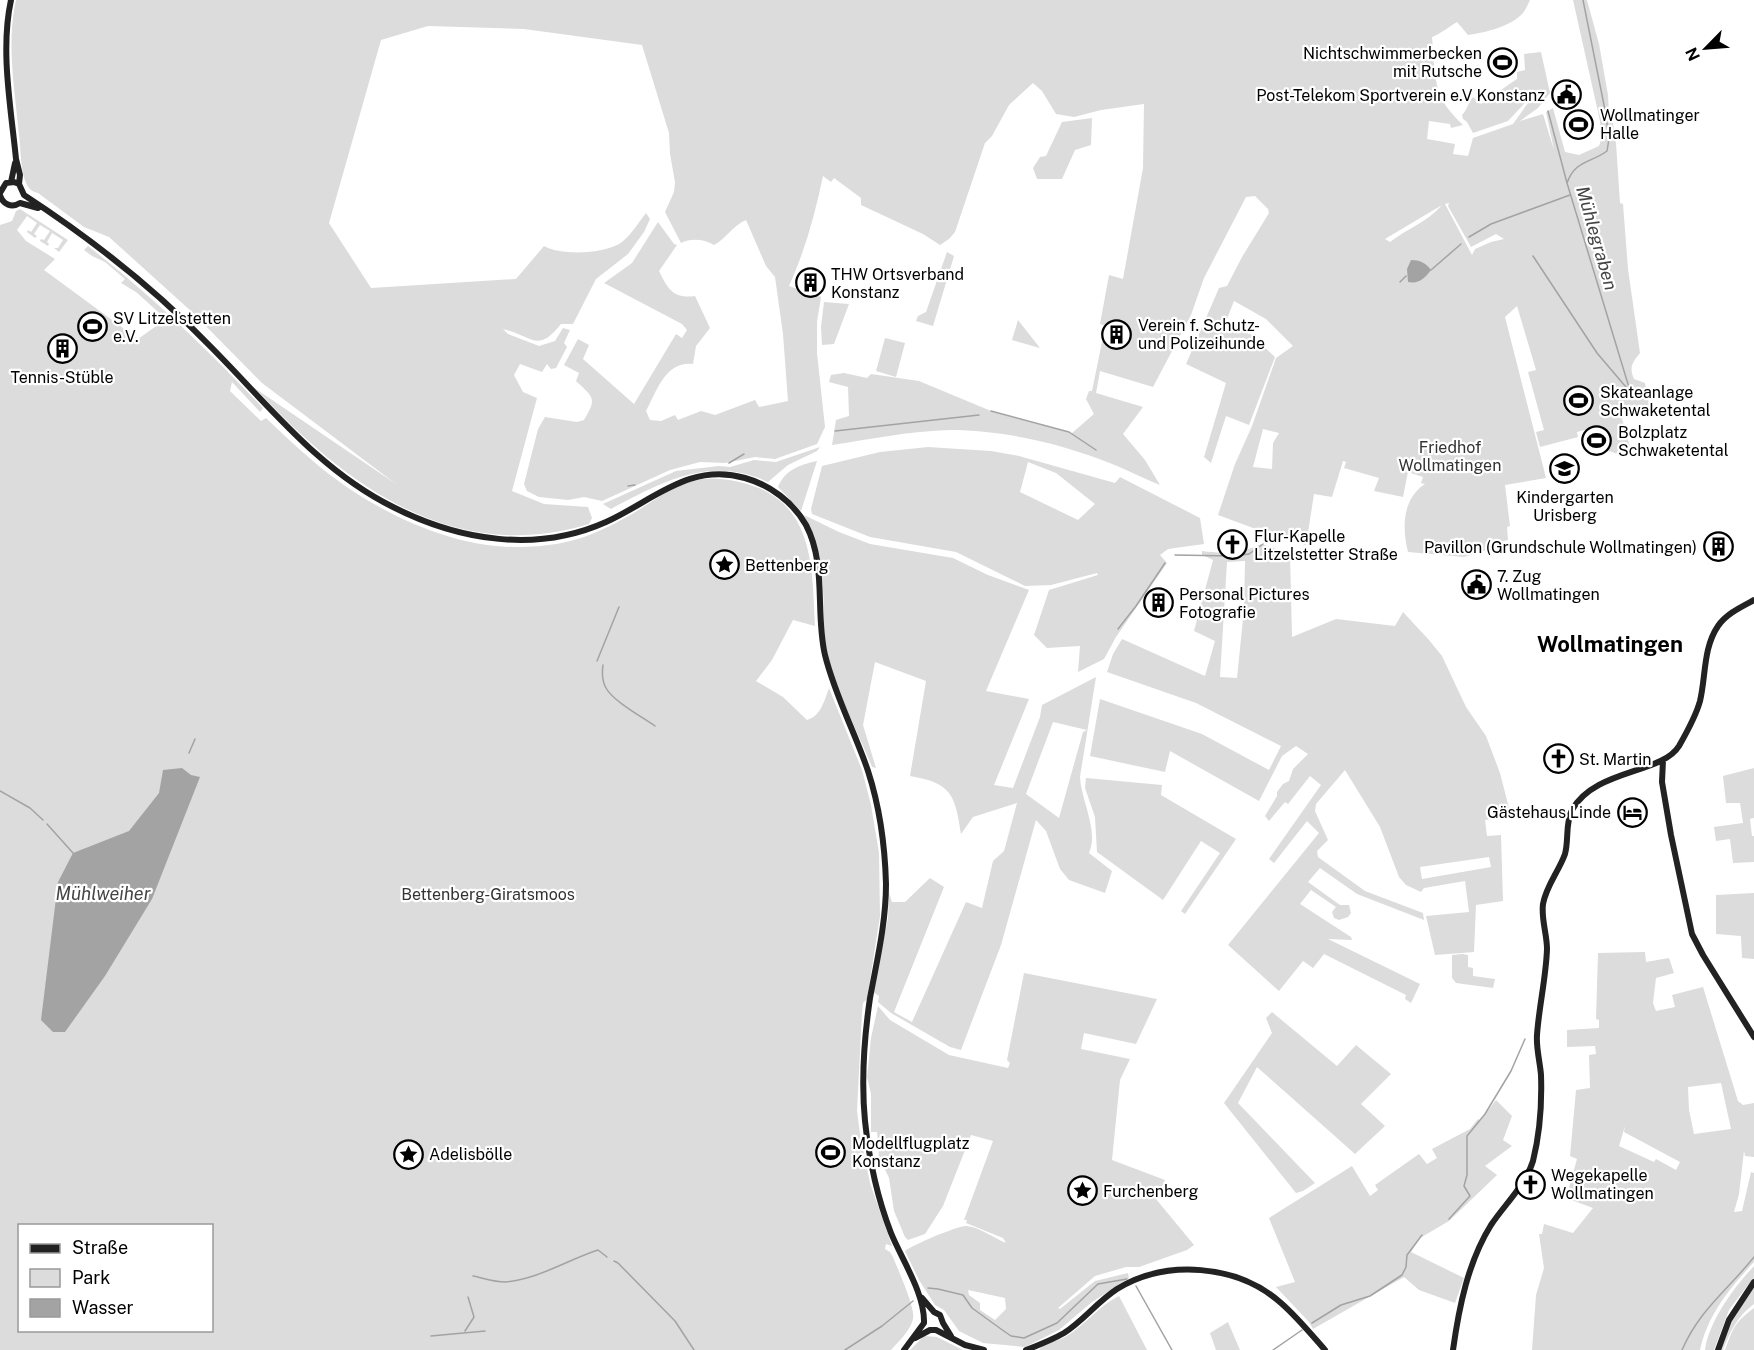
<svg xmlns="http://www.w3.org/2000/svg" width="1754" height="1350" viewBox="0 0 1754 1350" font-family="'Public Sans',sans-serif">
	<rect width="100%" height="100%" fill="#fff"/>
	<!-- green -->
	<path fill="#dcdcdc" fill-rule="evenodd" d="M16,0h1514c-2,4 -4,9 -7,13 -11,13 -39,20 -55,22l-11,-13c-9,5 -15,11 -25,15 2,20 1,44 10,62 5,10 13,18 21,26l-12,3 -1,-4 -21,-3 -2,18 28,5 -2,10 15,2 5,-18 40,-14 25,-35 -30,32 -35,12 -6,-11 -4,-3 -1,-4c6,-6 6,-13 11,-18l8,7c13,-8 23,-17 36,-25v-7l8,-2 -1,-16 17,-2 9,41 -12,15 -18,13 23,-7 11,36 -8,-38 7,-4 12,44 14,3 20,-9 2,-6 -1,-19 -27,-121h14l12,44 9,51 1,20 4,8 3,20 4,60 3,1 5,65 12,84c-8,10 -11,14 -6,26l11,4 6,32 -9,2 -3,-6 -18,4 9,32 -12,7 -9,-3 -16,5 -8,-26 -8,2 1,5 -38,10 -4,-15 8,-2 -16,-58 8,-2 -19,-64 -12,11 41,161 -41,7 5,41 -3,1 1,13 -9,2v4l-35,11 -56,-5c-6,-24 -6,-53 17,-68l-4,-1 2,-6 -15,-5 -5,25 -29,-6 5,-13 -35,-10 2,-6 -3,-1 -11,36 -18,-3 -8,51 -34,-10 -54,-20 17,-51 17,-38 24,-68 17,-12 -27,-27 -32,-18 -9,23 27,11 23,22 -26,68 -23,-9 -15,47 -7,-6 22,-74 -40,-19 33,-76 8,-2 15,-29 27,-44 -1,-4 -13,-13 -9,1 -42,81 -13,37 -38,72 -53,-16 -4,22 47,14 -20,27 22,26 15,25c-24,-10 -47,-22 -72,-30 -43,-15 -93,-25 -138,-25 -40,1 -79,9 -118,15l4,-25 13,-4 -1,-29 -19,-5 2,-7 13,-2 23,5 4,-4 48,7 72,30 81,22 22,-19 -8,-15 3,-8h3l11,-54h3l3,-10 -9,-3 9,-49 14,4 20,-111 1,-64 -43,6 -27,7 -18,-3 -14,-23 -9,-8 -24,22 -17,31 -7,7 -30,89 -6,7 -9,6 -17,-11 -62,-29v-7l-27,-20 -3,4 -8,-6c-8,38 -18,75 -34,110l32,11 -4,25v31l8,74 -8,17 -42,15 -20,-2 -30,6 -25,-1 -30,8 -68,31 -18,-4 -16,3 -29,-3 -12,-6 -3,-7 14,-55 7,-12 32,5 7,-2c13,-22 10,-22 -8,-39l3,-8 -15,-8 14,-26 11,6 -6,14 51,45 42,-70 6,4 5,-8 -5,-6 -78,-41 28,-20 26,-41 16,22 3,1 -18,26c9,18 14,28 36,25l15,32 -14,18 -3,18c-28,-3 -36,27 -47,47l4,9 11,1 14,-6 3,5 23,-9 14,4 40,-15 4,7 29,-6 -5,-67 -8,-57 -9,-11 -20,-46c-14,6 -19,18 -32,25 -10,-6 -23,-7 -33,-2l-16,-31 9,-20 1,-10 -5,-28 -1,-21 -27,-88 -118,-16 -96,-3 -47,14 -52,183 42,65 145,-9 28,-33c17,10 62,8 78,-4 9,-7 17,-20 24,-29l4,6 -6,13 -16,22 -32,25 -23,45h-12c-24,30 -28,12 -58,5l5,5 31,12 16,-5 8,-13 7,2 -6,13 3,4 -11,21 -5,1 -4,-5 -5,8 -22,-8 -6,11 9,17 14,6 -25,93 32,13 44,3 4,11 -3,6c-137,42 -245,-40 -333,-135l140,95 -134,-101 -70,-71 -83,-75 -25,-10 -46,-34c-5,-1 -8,-3 -11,-8 -7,-14 -6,-35 -8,-50 -4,-45 -13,-91 -3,-135zM1449,203l-1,3 23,41 25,-13 8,5 -13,3 -16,7 -3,6 -27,-51zM1442,205c-16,18 -34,23 -52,37l-5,-3zM1263,429l16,4 -6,10 -1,26 -19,-2z
		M1092,118l-1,27 -16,5 -13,29h-25l-4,-11 7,-11 6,-1 16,-34z
		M20,209l48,31 -9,12 -5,-4h4l5,-8 -11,-7 -5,9 2,2 -1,2 -8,-5 1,-2 3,1 6,-9 -10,-6 -6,9 3,2 -2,2 -8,-6 1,-2 3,2 6,-9 -10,-7 -10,14 9,11 29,18 -11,11 94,69 28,-20 -30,-27 -15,-9 4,-4 -20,-17 -13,-6 -8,-6 4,-4c63,49 120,104 175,162l-3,4 -28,-30 -2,9 31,30 5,-3c15,14 30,29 47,43 52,45 130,85 200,86 53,0 80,-10 124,-36 18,-11 36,-25 56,-30 18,-5 36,-2 54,3 68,19 65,85 68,142l-22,-6 -21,40 -16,21 27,16 24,23c14,-4 17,-19 22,-32l33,82 9,35 8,48 1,63 -13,83 -4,4 -1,10 -5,98 3,23 10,49 22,63 -6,-2 -1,5 5,3 3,5c5,13 23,52 20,62 -3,12 -14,22 -22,31h-891v-1125l12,-4 4,-10zM20,1226h192v104h-192z
		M947,252l7,4 -21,70 -17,-5 2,-5 8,-4z
		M824,302l25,2 -15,40 -12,1 -1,-18z
		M1018,320l22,28 -28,-8z
		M885,338l20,5 -9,34 -20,-6z
		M820,447l-3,4 -29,14 -20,17c-58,-27 -106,0 -157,27l-8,-5 73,-33 43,-5 11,1 24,-7 22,2z
		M928,447l63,4 28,5 96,27 5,-6 80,41 4,26 -36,5 -8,6 7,8 -51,74 -12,22 -26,13 2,-26 -33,2 -13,-13 15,-45 49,-15 -1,-2 -46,12 -26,1 -69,-34 -86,-15 -58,-23 -1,-5 11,-43 58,-14zM1028,462l28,11 39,31 -17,16 -58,-28z
		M817,461l-16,50 -23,-24c7,-17 21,-22 39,-26z
		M804,515l35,17 31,12 83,14 35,17 41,15 -43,101 43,8 -35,86 19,3 27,-71 2,-12 54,-28 -16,100c1,24 19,53 9,76l23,18 -7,22 -36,-13 -9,-11 -14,-38 -10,-11 -35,125 -40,105 -11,-3 -59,-34 -13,-11 1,-6 -6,-4 15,-74 1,-25 3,9h13l25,-24 14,9 -50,125 18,10 54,-120 16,6 11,-47 11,-10 13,-48 -44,14 -12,17c-6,-39 -9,-51 -51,-58l16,-95 -51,-19 -12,63 13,43 -4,-1c-15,-38 -37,-76 -45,-116 -5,-25 -2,-50 -5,-74 -2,-23 -9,-42 -18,-62zM1053,722l34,8 -4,2 -24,86 -33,-24z
		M1262,544l28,10 2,83 44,-18 59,7 8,-14 26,28 13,16 24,51 20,29 14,37 11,43 -26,4 2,16 14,-1 2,66 -27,4 -2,47 -39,3 -9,-39 43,-4 -4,-31 -41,7 -3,4 -15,-7 -7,-8 -19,-50 -35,-57 -29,34 -1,7 13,29 -11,11 1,6 47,34 58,22 1,7 -67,-26 -37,-26 -12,14 32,23h9l2,8 -3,4 -9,3 -5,-2 -2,-6 4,-5 -25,-17 -11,14 51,33 1,3 -24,-1 92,45 -9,19 -6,-4 1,-4 -82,-41 -11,14 -10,-7 -24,30 -51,-46 91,-112 -12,-12 -33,42 -5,-4 52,-74 -11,-9 -22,28 -3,-2 -16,19 -4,-5 12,-20v-4l6,-8 6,-3 4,-12 15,-15 -12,-8 -14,10 -23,45 -89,-50 -5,21 -75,-16 10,-57 102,35 67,36 12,-24 -85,-43 -89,-31 6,-18 9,-15 83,37 10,-35 -21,-10 19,-71 -11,-5v-4c22,3 40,2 60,-7zM1245,561l-1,48 -7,69 -17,-1 7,-115zM1489,857l2,10 -69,12 -2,-12z
		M1754,768v50l-4,1 2,17h2v26l-21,1 -3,-24 -14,2 -2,-14 29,-4 -3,-20h-14l-3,-27z
		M1086,778l76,7 -1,10 75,44 -51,75 -4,-3 39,-58 -19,-12 -38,59 -66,-48 -2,-35 -10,-29z
		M1754,893v66l-12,-1 -1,-22 -25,-2v-39z
		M1645,952l1,10 23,-4 5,15 -18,5 -3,25 3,8 19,-4 -3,-12 31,-8 35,114 5,4 11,-2v54l-9,-1 -1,-5 -5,43 -5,18 8,-1 9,-39 3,1v89c-24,26 -46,52 -54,88h-168l4,-55 8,-27 -5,-34h3l2,-10 29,9 20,-25 -27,-10 11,-39 -7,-3 6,-66 14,-2 -1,-33 7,-1 -1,-8 -28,1v-17l32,-2v-8l-3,-1 2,-66zM1721,1083l10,46 -37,5 -5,-24 -1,-23zM1625,1126l-1,6 56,30 -4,8 -20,-11 -2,3 -35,-16z
		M1462,954l6,1v12l5,1v8l22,3 -2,9 -37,-5 -4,-5v-23z
		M1024,973l133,26 -21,45 -52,-11 -3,16 49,10 -10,21 -8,80 53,20 -9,19 38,46 -7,5 -48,17h-13l-31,9 -37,32 2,1 35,-28 33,-8 1,5 -37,24 -33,28 -34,17 -42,-4 -24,-12 -15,-21 -9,-5 -16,-25 -14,-29c7,-6 54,-26 62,-25 14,2 27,12 39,17l-3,-5 -37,-15 1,-3h-3l29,-79 -22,-6 -28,71 -18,28 -17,6 -3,-3 -11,-26 -5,-33 -10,-21 -2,-25h-6v-38l-4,-17 4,-39 7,-32 12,14 59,35 59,13 2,-5 -3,-3zM968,1290l37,8 1,11 -11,11 -15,-10v-7l-11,-8z
		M1272,1012l65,54 19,-21 35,29 -30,30 24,22 -30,28 -98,-87 -19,36 77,80 -12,8 -7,2 -72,-90 48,-70 -6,-15z
		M1496,1100l16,16 -9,24 9,6 -27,20 12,9 -48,46 -29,17 -9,14 53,26 -9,25 -36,-13 -15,-13 -91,52 -4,-7 -33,-35 19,-5 -26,-64 83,-52 18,30 8,-6 -3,-5 44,-31 8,10 10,-6 -5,-9 38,-20 8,-10 2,2z
		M1754,1266v11l-25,33 -15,40h-9c4,-29 29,-63 49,-84z
		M1754,1286v18c-17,13 -23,26 -31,46h-3l15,-37z
		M1119,1296l28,54h-108c6,-9 17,-8 26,-13 20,-11 33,-31 54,-41z
		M1754,1308v42h-29c8,-22 10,-28 29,-42z
		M1228,1322l12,28h-24l-6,-17z
		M924,1336l13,1 26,13h-53z"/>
	<!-- water -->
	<path fill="#a3a3a3" d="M1411,260c9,0 15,3 20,10 -7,9 -12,14 -23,12l-1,-13z
		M182,768l9,7 9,2 -48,122 -47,77 -40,56h-12l-12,-12 17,-138 15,-29 56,-22 30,-38 4,-23z"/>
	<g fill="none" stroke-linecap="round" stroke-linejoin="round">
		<!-- stream -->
		<path stroke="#a3a3a3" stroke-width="1.5" d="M1583,0l22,110 4,29 -2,12c-16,12 -32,9 -40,32l64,211
			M1548,111l19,72
			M1469,237l22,-13 79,-29
			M1533,256l64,97 34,40
			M1431,270l30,-26
			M1400,282l6,-6
			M991,411l78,21 27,18
			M835,431l144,-16
			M729,463l15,-9
			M628,486l7,-1
			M1175,555l58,1 16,-2 14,-10
			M1118,629l18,-23 29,-43
			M597,661l22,-54
			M603,665c-1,7 -1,16 3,23 7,13 36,29 49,38
			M189,753l6,-14
			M0,791l30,17 13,12
			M47,824l26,29
			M1449,1219l21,-23 -6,-10 3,-11v-39l18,-22 26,-43 14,-32
			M614,1261l4,2 57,58 19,29
			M473,1276c10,2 22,6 32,6 34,-3 62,-22 93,-32l9,7
			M1136,1286l36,64
			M928,1288l10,1 25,6 9,13 29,21 10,7 13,2 33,-15 41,-39 29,-5
			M1312,1323l29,-18 29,-9 32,-21 4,-8 1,-12 15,-20
			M465,1331l9,-14 -6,-20
			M431,1336l54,-5
			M845,1350l37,-24 31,-25
			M1273,1350l29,-20
			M1682,1350c18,-41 45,-59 72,-93"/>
		<!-- secondary -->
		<path stroke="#222" stroke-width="6" d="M11,0c-11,50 0,108 5,159l4,16 -1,9 5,11c66,43 130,93 185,150 58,58 109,125 184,162 67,34 144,46 213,15 47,-21 83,-60 139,-44 25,7 48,24 61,47 21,40 9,88 19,130 10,41 30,77 43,116 12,37 17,75 18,113 0,39 -9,76 -16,114 -6,41 -9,82 -5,123 4,38 12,76 26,112 11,27 34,61 33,90l-20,27
			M11,182l4,-19
			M0,193l6,-10 8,-1 5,2
			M0,195c3,10 12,13 20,8l18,5
			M1663,760l-1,22 9,53 21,99 11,21 51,82
			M922,1298l12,14 6,3 3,8 8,13
			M915,1338l15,-8h6l29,15 19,5
			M1026,1350c13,-5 26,-10 38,-17 19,-12 33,-31 53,-44 49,-30 120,-25 164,14 16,14 30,31 44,47
			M1453,1350c6,-43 15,-88 38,-125 14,-21 34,-39 42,-64 7,-28 9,-57 8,-86 -1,-13 -5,-27 -4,-40 2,-29 9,-57 10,-86 0,-15 -6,-30 -4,-45 3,-18 16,-33 22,-50 4,-14 0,-31 7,-44 23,-41 90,-36 107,-64 8,-14 17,-30 21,-45 6,-25 3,-53 18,-75 8,-12 23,-19 36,-26
			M1718,1350l11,-30 25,-38"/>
	</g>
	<!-- icons -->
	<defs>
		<symbol id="stadium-ring" viewBox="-11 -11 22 22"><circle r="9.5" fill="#fff" stroke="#000" stroke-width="1.5"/><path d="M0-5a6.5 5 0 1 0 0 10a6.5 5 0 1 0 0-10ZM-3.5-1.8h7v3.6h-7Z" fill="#000"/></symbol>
		<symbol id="civic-ring" viewBox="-11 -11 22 22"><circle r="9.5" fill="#fff" stroke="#000" stroke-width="1.5"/><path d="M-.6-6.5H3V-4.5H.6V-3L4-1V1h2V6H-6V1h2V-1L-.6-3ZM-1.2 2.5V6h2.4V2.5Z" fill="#000"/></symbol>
		<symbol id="building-ring" viewBox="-11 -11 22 22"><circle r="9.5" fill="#fff" stroke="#000" stroke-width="1.5"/><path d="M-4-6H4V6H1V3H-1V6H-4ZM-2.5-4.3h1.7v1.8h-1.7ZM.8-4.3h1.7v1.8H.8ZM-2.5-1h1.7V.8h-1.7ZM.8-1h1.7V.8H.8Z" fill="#000"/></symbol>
		<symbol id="school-ring" viewBox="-11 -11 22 22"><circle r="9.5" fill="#fff" stroke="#000" stroke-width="1.5"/><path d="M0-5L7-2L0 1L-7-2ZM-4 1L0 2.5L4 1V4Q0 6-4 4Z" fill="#000"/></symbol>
		<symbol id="church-ring" viewBox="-11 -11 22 22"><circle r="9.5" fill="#fff" stroke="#000" stroke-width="1.5"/><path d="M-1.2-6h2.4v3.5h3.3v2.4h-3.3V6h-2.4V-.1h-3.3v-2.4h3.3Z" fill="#000"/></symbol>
		<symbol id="sight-ring" viewBox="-11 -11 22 22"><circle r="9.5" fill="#fff" stroke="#000" stroke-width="1.5"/><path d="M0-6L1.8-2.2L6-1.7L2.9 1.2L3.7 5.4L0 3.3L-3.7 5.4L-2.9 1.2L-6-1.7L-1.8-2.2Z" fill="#000"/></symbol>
		<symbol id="hotel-ring" viewBox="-11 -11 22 22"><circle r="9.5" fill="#fff" stroke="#000" stroke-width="1.5"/><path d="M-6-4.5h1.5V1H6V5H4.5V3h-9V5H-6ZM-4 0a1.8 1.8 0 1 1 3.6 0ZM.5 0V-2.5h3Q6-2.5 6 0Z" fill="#000"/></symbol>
	</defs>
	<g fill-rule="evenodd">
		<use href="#stadium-ring" x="1486" y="46" width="33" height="33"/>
		<use href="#civic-ring" x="1550" y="78" width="33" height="33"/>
		<use href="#stadium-ring" x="1562" y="108" width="33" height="33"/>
		<use href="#building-ring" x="794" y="266" width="33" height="33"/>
		<use href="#stadium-ring" x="76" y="310" width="33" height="33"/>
		<use href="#building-ring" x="1100" y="318" width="33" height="33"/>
		<use href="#building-ring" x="46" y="332" width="33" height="33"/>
		<use href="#stadium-ring" x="1562" y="384" width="33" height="33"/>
		<use href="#stadium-ring" x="1580" y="424" width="33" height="33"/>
		<use href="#school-ring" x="1548" y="452" width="33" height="33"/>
		<use href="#church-ring" x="1216" y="528" width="33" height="33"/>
		<use href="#building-ring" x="1702" y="530" width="33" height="33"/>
		<use href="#sight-ring" x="708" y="548" width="33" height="33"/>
		<use href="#civic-ring" x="1460" y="568" width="33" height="33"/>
		<use href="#building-ring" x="1142" y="586" width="33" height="33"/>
		<use href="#church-ring" x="1542" y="742" width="33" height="33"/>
		<use href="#hotel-ring" x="1616" y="796" width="33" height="33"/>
		<use href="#stadium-ring" x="814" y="1136" width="33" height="33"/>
		<use href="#sight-ring" x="392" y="1138" width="33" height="33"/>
		<use href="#church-ring" x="1514" y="1168" width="33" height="33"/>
		<use href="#sight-ring" x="1066" y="1174" width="33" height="33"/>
	</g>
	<g text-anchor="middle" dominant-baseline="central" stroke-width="4.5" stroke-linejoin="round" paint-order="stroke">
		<!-- poi labels -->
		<g font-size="16" fill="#000" stroke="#fff" text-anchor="start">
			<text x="1482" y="53" text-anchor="end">Nichtschwimmerbecken<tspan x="1482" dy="18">mit Rutsche</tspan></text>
			<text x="1545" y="95" text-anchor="end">Post-Telekom Sportverein e.V Konstanz</text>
			<text x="1600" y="115">Wollmatinger<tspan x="1600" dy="18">Halle</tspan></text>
			<text x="831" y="274">THW Ortsverband<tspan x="831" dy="18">Konstanz</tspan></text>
			<text x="113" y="318">SV Litzelstetten<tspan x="113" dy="18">e.V.</tspan></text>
			<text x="1138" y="325">Verein f. Schutz-<tspan x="1138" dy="18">und Polizeihunde</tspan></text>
			<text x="62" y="377" text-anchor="middle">Tennis-Stüble</text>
			<text x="1600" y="392">Skateanlage<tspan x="1600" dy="18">Schwaketental</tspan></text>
			<text x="1618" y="432">Bolzplatz<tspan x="1618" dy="18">Schwaketental</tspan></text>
			<text x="1565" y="497" text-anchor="middle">Kindergarten<tspan x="1565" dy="18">Urisberg</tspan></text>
			<text x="1254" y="536">Flur-Kapelle<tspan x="1254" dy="18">Litzelstetter Straße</tspan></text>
			<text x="1697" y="547" text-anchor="end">Pavillon (Grundschule Wollmatingen)</text>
			<text x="745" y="565">Bettenberg</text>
			<text x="1497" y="576">7. Zug<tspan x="1497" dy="18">Wollmatingen</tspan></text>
			<text x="1179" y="594">Personal Pictures<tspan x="1179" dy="18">Fotografie</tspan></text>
			<text x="1579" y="759">St. Martin</text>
			<text x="1611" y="812" text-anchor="end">Gästehaus Linde</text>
			<text x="852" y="1143">Modellflugplatz<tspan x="852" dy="18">Konstanz</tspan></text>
			<text x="429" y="1154">Adelisbölle</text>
			<text x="1551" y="1175">Wegekapelle<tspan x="1551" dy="18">Wollmatingen</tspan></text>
			<text x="1103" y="1191">Furchenberg</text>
		</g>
		<!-- park labels -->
		<g font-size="16" fill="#333" stroke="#fff">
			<text x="1450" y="447">Friedhof<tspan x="1450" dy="18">Wollmatingen</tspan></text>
			<text x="488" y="894">Bettenberg-Giratsmoos</text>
		</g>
		<!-- water labels -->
		<g font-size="18" font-style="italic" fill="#444" stroke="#fff">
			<text transform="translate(1597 238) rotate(74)">Mühlegraben</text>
			<text x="103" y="893">Mühlweiher</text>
		</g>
		<!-- district labels -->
		<g font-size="22" font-weight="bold" fill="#000" stroke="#fff">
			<text x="1610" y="644">Wollmatingen</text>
		</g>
	</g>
	<!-- legend -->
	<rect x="18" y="1224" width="195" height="108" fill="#ffffff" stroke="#999999" stroke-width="1.5"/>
	<rect x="30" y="1244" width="30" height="9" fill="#222222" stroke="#999999" stroke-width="1.5"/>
	<text x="72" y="1254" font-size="18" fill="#000000">Straße</text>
	<rect x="30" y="1269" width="30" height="18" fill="#dcdcdc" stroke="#999999" stroke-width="1.5"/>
	<text x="72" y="1284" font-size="18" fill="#000000">Park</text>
	<rect x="30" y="1299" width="30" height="18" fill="#a3a3a3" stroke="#999999" stroke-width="1.5"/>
	<text x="72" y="1314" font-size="18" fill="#000000">Wasser</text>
	<!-- north arrow -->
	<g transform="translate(1706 48) rotate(245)" stroke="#ffffff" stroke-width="4.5" paint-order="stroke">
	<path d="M0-4.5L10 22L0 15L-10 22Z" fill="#000000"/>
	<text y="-9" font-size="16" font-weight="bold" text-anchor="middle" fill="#000000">N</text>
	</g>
</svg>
